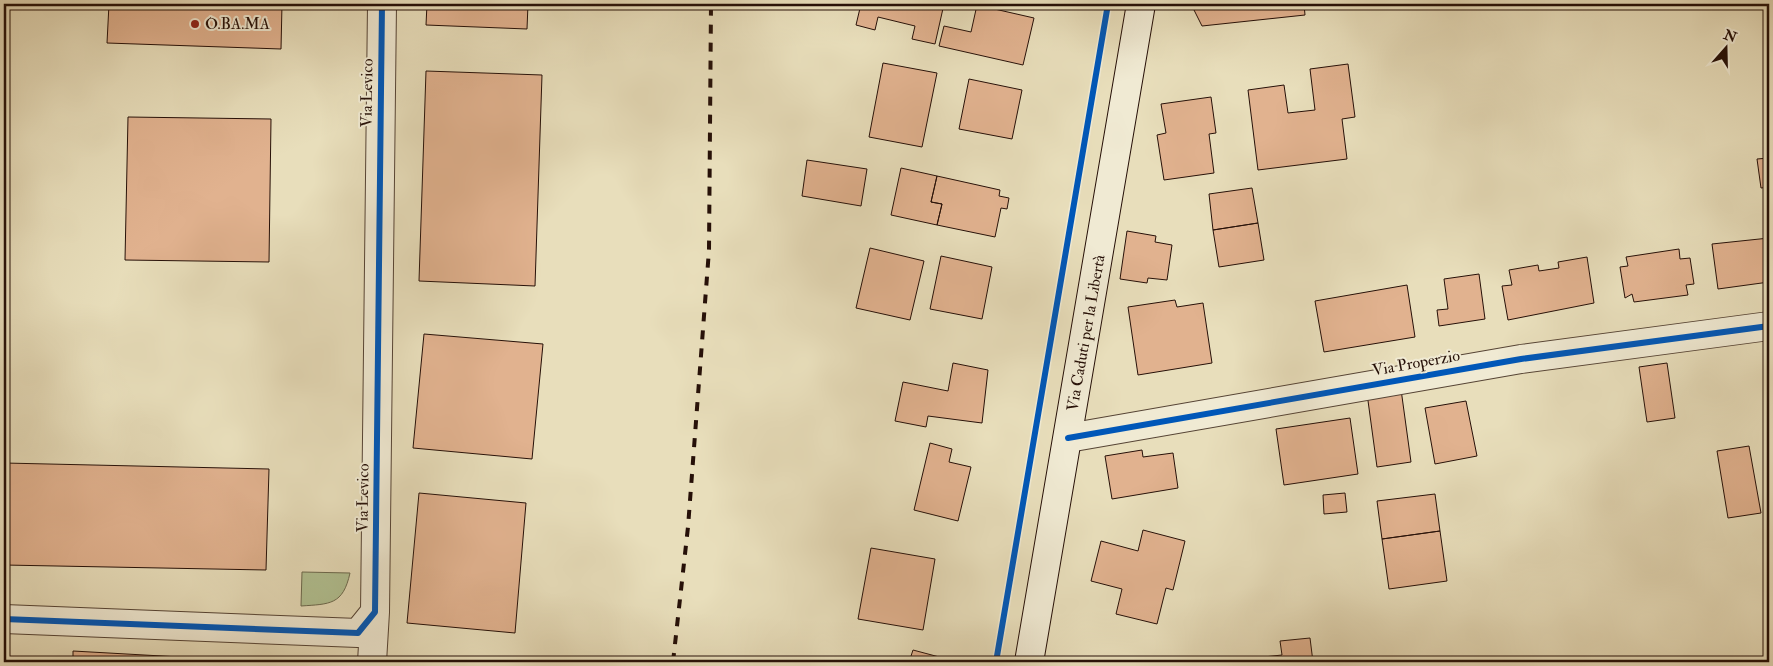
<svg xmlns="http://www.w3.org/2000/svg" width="1773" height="666" viewBox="0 0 1773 666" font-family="'IM FELL Double Pica',serif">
	<rect width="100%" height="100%" fill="#e8debb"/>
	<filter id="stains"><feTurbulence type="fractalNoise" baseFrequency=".004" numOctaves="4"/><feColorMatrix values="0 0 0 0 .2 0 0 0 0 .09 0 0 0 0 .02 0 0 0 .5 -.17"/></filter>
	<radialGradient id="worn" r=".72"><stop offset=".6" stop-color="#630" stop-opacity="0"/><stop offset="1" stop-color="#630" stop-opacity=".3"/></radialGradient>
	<!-- green -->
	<path fill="#b2c293" stroke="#6c694e" d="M302,572l48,1c-7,32 -20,31 -49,33z"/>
	<!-- building -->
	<path fill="#e1b28f" stroke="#261008" d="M109,4h173l-1,45 -174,-6z
		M427,4h101l-1,25 -101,-4z
		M861,4h83l-9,40 -23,-5 3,-13 -37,-9 -3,13 -19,-5z
		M1191,4h113l1,11 -103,11z
		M977,5l57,13 -11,47 -84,-19 5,-20 27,6z
		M1764,42h5v31h-2z
		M883,63l54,10 -15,74 -53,-10z
		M1348,64l7,53 -13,2 5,40 -89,11 -10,-80 36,-5 4,28 27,-3 -5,-41z
		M426,71l116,4 -7,211 -116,-5z
		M969,79l53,11 -10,49 -53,-10z
		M1211,97l5,36 -7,1 5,39 -50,7 -7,-45 9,-2 -5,-29z
		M128,117l143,2 -2,143 -144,-2z
		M1769,158v29l-8,1 -4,-29z
		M807,160l60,9 -6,37 -59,-10z
		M901,168l36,8 -6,26 11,2 -5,21 -46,-10z
		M937,176l63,14 -1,6 10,2 -2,11 -6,-1 -6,29 -58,-12 5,-21 -11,-2z
		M1252,188l6,35 -45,7 -4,-36z
		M1258,223l6,37 -45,7 -6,-37z
		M1127,231l29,5 -1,6 17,3 -5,35 -19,-2 -1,5 -27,-4z
		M1769,238v44l-51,7 -6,-45z
		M870,248l54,13 -14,59 -54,-12z
		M1679,249l1,10 10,-1 4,26 -8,1 2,10 -54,7 -2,-8 -7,4 -5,-31 8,-1 -2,-9z
		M941,256l51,11 -10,52 -52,-10z
		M1587,257l7,46 -86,17 -6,-34 10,-1 -3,-15 29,-5 1,6 20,-3 -1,-6z
		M1479,274l6,45 -46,7 -2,-16 11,-1 -4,-30z
		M1407,285l8,52 -91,15 -9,-51z
		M1175,300l2,7 26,-4 9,60 -74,12 -10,-68z
		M424,334l119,10 -11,115 -119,-11z
		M953,363l35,7 -6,53 -54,-7 -2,11 -31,-6 8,-39 45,9z
		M1667,363l8,55 -28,4 -8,-55z
		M1400,382l11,80 -34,5 -11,-81z
		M1466,401l11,55 -42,8 -10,-56z
		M1350,418l8,56 -74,11 -8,-56z
		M930,443l22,6 -3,13 22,5 -13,54 -44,-11z
		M1749,446l12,67 -33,5 -11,-67z
		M1142,450l1,7 30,-4 5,35 -66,11 -7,-43z
		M4,463l265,6 -3,101 -262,-5z
		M419,493l107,10 -11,130 -108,-10z
		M1345,493l2,19 -23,2 -1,-19z
		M1435,494l5,37 -58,8 -5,-38z
		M1143,530l42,11 -12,49 -7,-2 -9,36 -41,-10 6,-25 -31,-8 10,-40 37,10z
		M1440,531l7,50 -58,8 -7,-50z
		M871,548l64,11 -12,71 -65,-11z
		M1310,638l3,24h-76l-1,-2 46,-5 -2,-14z
		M913,650l30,8 -1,4h-33z
		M73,651l178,10v1h-178z
		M1162,658v4h-33z"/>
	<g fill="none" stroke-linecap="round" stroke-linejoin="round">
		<defs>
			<path id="street" d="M1068,438l453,-79 248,-33
				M4,619l354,14 17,-21 7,-608
				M372,662l3,-50"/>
			<path id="secondary" d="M1029,662l112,-658"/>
		</defs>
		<!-- street casing -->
		<use href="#street" stroke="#564435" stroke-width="30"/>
		<!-- secondary casing -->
		<use href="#secondary" stroke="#261008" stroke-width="30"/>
		<!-- street -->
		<use href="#street" stroke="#f0ead3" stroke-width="28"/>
		<!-- secondary -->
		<use href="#secondary" stroke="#f0ead3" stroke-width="28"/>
		<!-- rail -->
		<path stroke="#261008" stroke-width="4" stroke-dasharray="9 9" stroke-linecap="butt" d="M673,662l15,-135 21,-277 2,-246"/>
		<defs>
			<path id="cycleway" d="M1068,438l453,-79 248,-33
				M4,619l354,14 17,-21 7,-608
				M996,662l112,-658"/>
		</defs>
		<!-- cycleway casing -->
		<use href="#cycleway" stroke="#f0ead3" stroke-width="9"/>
		<!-- cycleway -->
		<use href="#cycleway" stroke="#0057b8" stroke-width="6"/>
	</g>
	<!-- markers -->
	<circle fill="#8f2418" stroke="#f0ead3" stroke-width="2" cx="195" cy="24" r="5"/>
	<g text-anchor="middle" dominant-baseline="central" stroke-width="4" stroke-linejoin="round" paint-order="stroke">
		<!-- poi labels -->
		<g font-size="16" fill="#261008" stroke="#f0ead3" text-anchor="start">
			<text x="205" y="24">O.BA.MA</text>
		</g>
		<!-- street labels -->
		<g font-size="16" fill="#261008" stroke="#f0ead3">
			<text transform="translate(367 93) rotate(-89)">Via Levico</text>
			<text transform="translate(1086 333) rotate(-80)">Via Caduti per la Libertà</text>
			<text transform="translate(1416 363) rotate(-10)">Via Properzio</text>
			<text transform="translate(363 498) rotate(-89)">Via Levico</text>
		</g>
	</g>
	<!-- margin -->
	<rect width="1773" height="666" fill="none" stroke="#e8debb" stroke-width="20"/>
	<rect x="5" y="5" width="1763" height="656" fill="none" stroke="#261008" stroke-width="2.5"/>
	<rect x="10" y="10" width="1753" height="646" fill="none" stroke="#261008"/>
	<!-- north arrow -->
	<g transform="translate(1726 48) rotate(20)" stroke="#f0ead3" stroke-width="4" paint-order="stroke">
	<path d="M0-4L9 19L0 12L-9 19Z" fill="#261008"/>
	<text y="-8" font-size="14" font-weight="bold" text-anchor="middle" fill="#261008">N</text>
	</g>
	<rect width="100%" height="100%" filter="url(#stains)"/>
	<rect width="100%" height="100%" fill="url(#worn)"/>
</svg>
